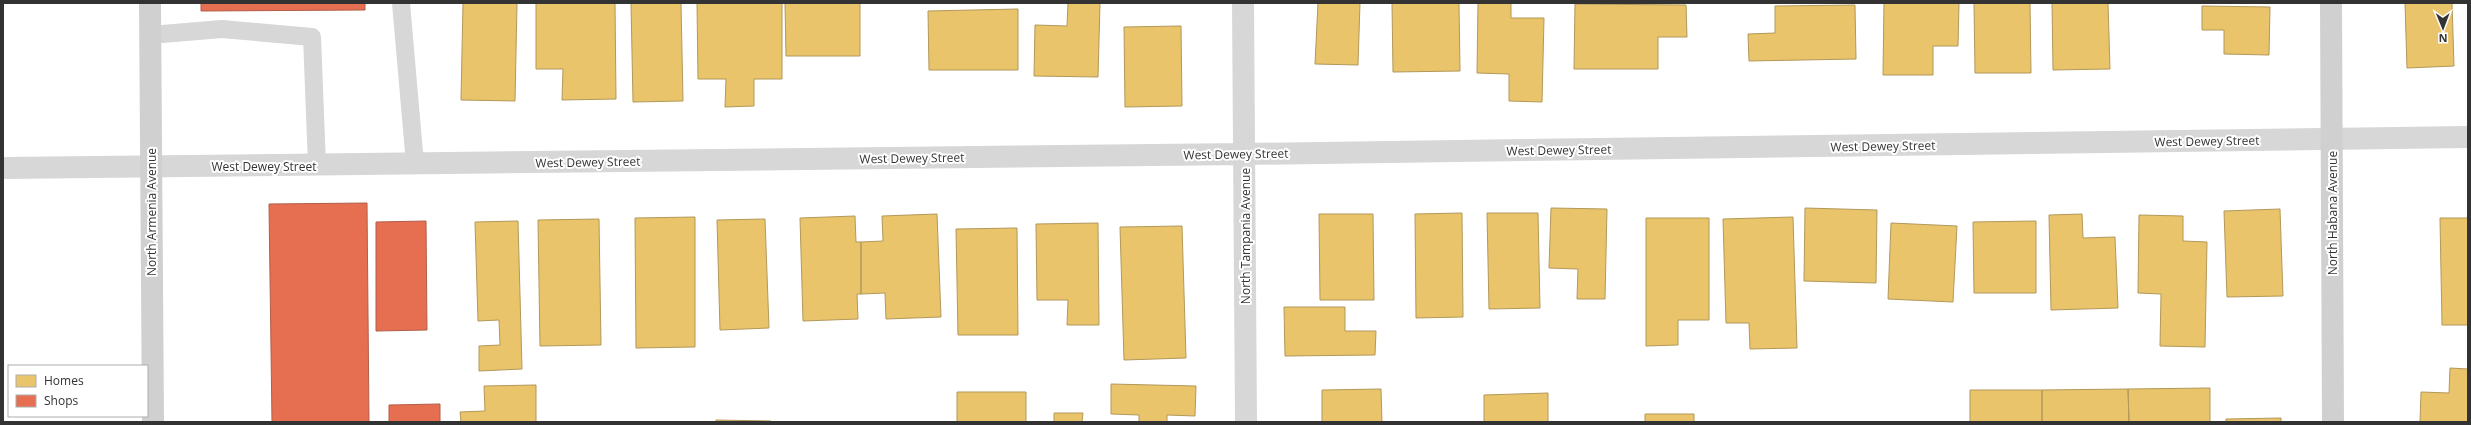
<svg xmlns="http://www.w3.org/2000/svg" width="2471" height="425" viewBox="0 0 2471 425" font-family="'Open Sans',sans-serif">
	<rect width="100%" height="100%" fill="#fff"/>
	<!-- homes -->
	<path fill="#e9c46a" stroke="#b2985a" d="M463,3h54l-2,98 -54,-1z
		M536,3h79l1,96 -54,1 1,-31h-27z
		M631,3h50l2,98 -50,1z
		M697,3h85v76h-28v27l-29,1 1,-28h-28z
		M785,3h75v53h-74z
		M1068,3h32l-2,74 -64,-1 1,-51 32,1z
		M1318,3h42l-2,62 -43,-1z
		M1392,3h67l1,68 -67,1z
		M1478,3h33v15h33l-2,84 -33,-1v-27l-32,-1z
		M1884,3h75l-1,43h-25v29h-50z
		M1974,3h56l1,70h-56z
		M2052,3h56l2,66 -57,1z
		M2405,3h47l2,63 -47,2z
		M1575,4l111,1 1,32h-29v32h-84z
		M1855,5l1,54 -107,2 -1,-27 27,-1v-27z
		M2202,6l68,1 -1,48 -45,-1v-24h-22z
		M1018,9v61h-89l-1,-59z
		M1181,26l1,80 -57,1 -1,-80z
		M1551,208l56,1 -2,90h-28l1,-30 -29,-1z
		M1805,208l72,2 -1,73 -72,-2z
		M2280,209l3,87 -56,1 -3,-86z
		M1462,213l1,104 -47,1 -1,-104z
		M1487,213h51l2,95 -51,1z
		M937,214l4,103 -55,2 -1,-26 -24,1v-52l22,-1 -1,-25z
		M1319,214h54l1,86h-54z
		M2082,214l1,24 32,-1 3,71 -67,2 -2,-95z
		M2139,215l44,1v25l24,1 -2,105 -45,-1 1,-52 -23,-1z
		M855,216l1,26h5v52h-4l1,25 -55,2 -3,-103z
		M695,217v130l-59,1 -1,-130z
		M1793,217l4,131 -47,1 -1,-26h-23l-3,-104z
		M1646,218h63v102h-31v25l-32,1z
		M2440,218h28v107h-26z
		M599,219l2,126 -61,1 -2,-126z
		M765,219l4,109 -49,2 -3,-110z
		M518,221l4,148 -43,2v-25l21,-1 -1,-25 -21,1 -3,-99z
		M2036,221v72h-62l-1,-71z
		M1098,223l1,102h-32l1,-25h-31l-1,-76z
		M1891,223l66,3 -4,76 -65,-3z
		M1182,226l4,132 -62,2 -4,-133z
		M1017,228l1,107h-60l-2,-106z
		M1284,307h61v24h31l-1,24 -90,1z
		M2450,368l18,1v53h-48l1,-30 28,1z
		M1111,384l85,2 -1,30 -28,-1v7h-28v-7l-28,-1z
		M536,385v37h-75l-1,-10 25,-1 -1,-25z
		M2210,388v34h-81l-1,-33z
		M1381,389l1,33h-60v-32z
		M2128,389l1,33h-87v-32z
		M1970,390h72v32h-72z
		M957,392h69v30h-69z
		M1548,393v29h-64v-27z
		M1054,413h29l-1,9h-28z
		M1645,414h49v8h-49z
		M2281,418v4h-55v-3z
		M716,420l55,1v1h-55z"/>
	<!-- shops -->
	<path fill="#e76f51" stroke="#b15d48" d="M201,3h164v7l-164,1z
		M367,203l2,219h-97l-3,-218z
		M426,221l1,109 -51,1v-109z
		M440,404v18h-51v-17z"/>
	<g fill="none" stroke-linecap="round" stroke-linejoin="round">
		<!-- lane -->
		<path stroke="#d7d7d7" stroke-width="18" d="M401,3l14,161
			M150,35l72,-6 90,8 5,128"/>
		<!-- street -->
		<path stroke="#d7d7d7" stroke-width="22" d="M1243,3l3,419
			M3,168l1241,-14 1224,-17"/>
		<!-- secondary -->
		<path stroke="#d0d0d0" stroke-width="22" d="M150,3l3,419
			M2331,3l2,419"/>
	</g>
	<g text-anchor="middle" dominant-baseline="central" stroke-width="4" stroke-linejoin="round" paint-order="stroke">
		<!-- street labels -->
		<g font-size="12" fill="#333" stroke="#fff">
			<text transform="translate(2207 141) rotate(-1)">West Dewey Street</text>
			<text transform="translate(1883 146) rotate(-1)">West Dewey Street</text>
			<text transform="translate(1559 150) rotate(-1)">West Dewey Street</text>
			<text transform="translate(1236 154) rotate(-1)">West Dewey Street</text>
			<text transform="translate(912 158) rotate(-1)">West Dewey Street</text>
			<text transform="translate(588 162) rotate(-1)">West Dewey Street</text>
			<text x="264" y="166">West Dewey Street</text>
			<text transform="translate(151 212) rotate(-90)">North Armenia Avenue</text>
			<text transform="translate(2332 213) rotate(-90)">North Habana Avenue</text>
			<text transform="translate(1245 236) rotate(-90)">North Tampania Avenue</text>
		</g>
	</g>
	<!-- border -->
	<rect width="2471" height="425" fill="none" stroke="#333333" stroke-width="8"/>
	<!-- legend -->
	<rect x="8" y="365" width="140" height="52" fill="#ffffff" stroke="#adadad"/>
	<rect x="16" y="375" width="20" height="12" fill="#e9c46a" stroke="#adadad"/>
	<text x="44" y="385" font-size="12" fill="#333333">Homes</text>
	<rect x="16" y="395" width="20" height="12" fill="#e76f51" stroke="#adadad"/>
	<text x="44" y="405" font-size="12" fill="#333333">Shops</text>
	<!-- north arrow -->
	<g transform="translate(2443 28) rotate(179)" stroke="#ffffff" stroke-width="3" paint-order="stroke">
	<path d="M0-3L7 15L0 10L-7 15Z" fill="#333333"/>
	<text y="-6" font-size="11" font-weight="bold" text-anchor="middle" fill="#333333">N</text>
	</g>
</svg>
